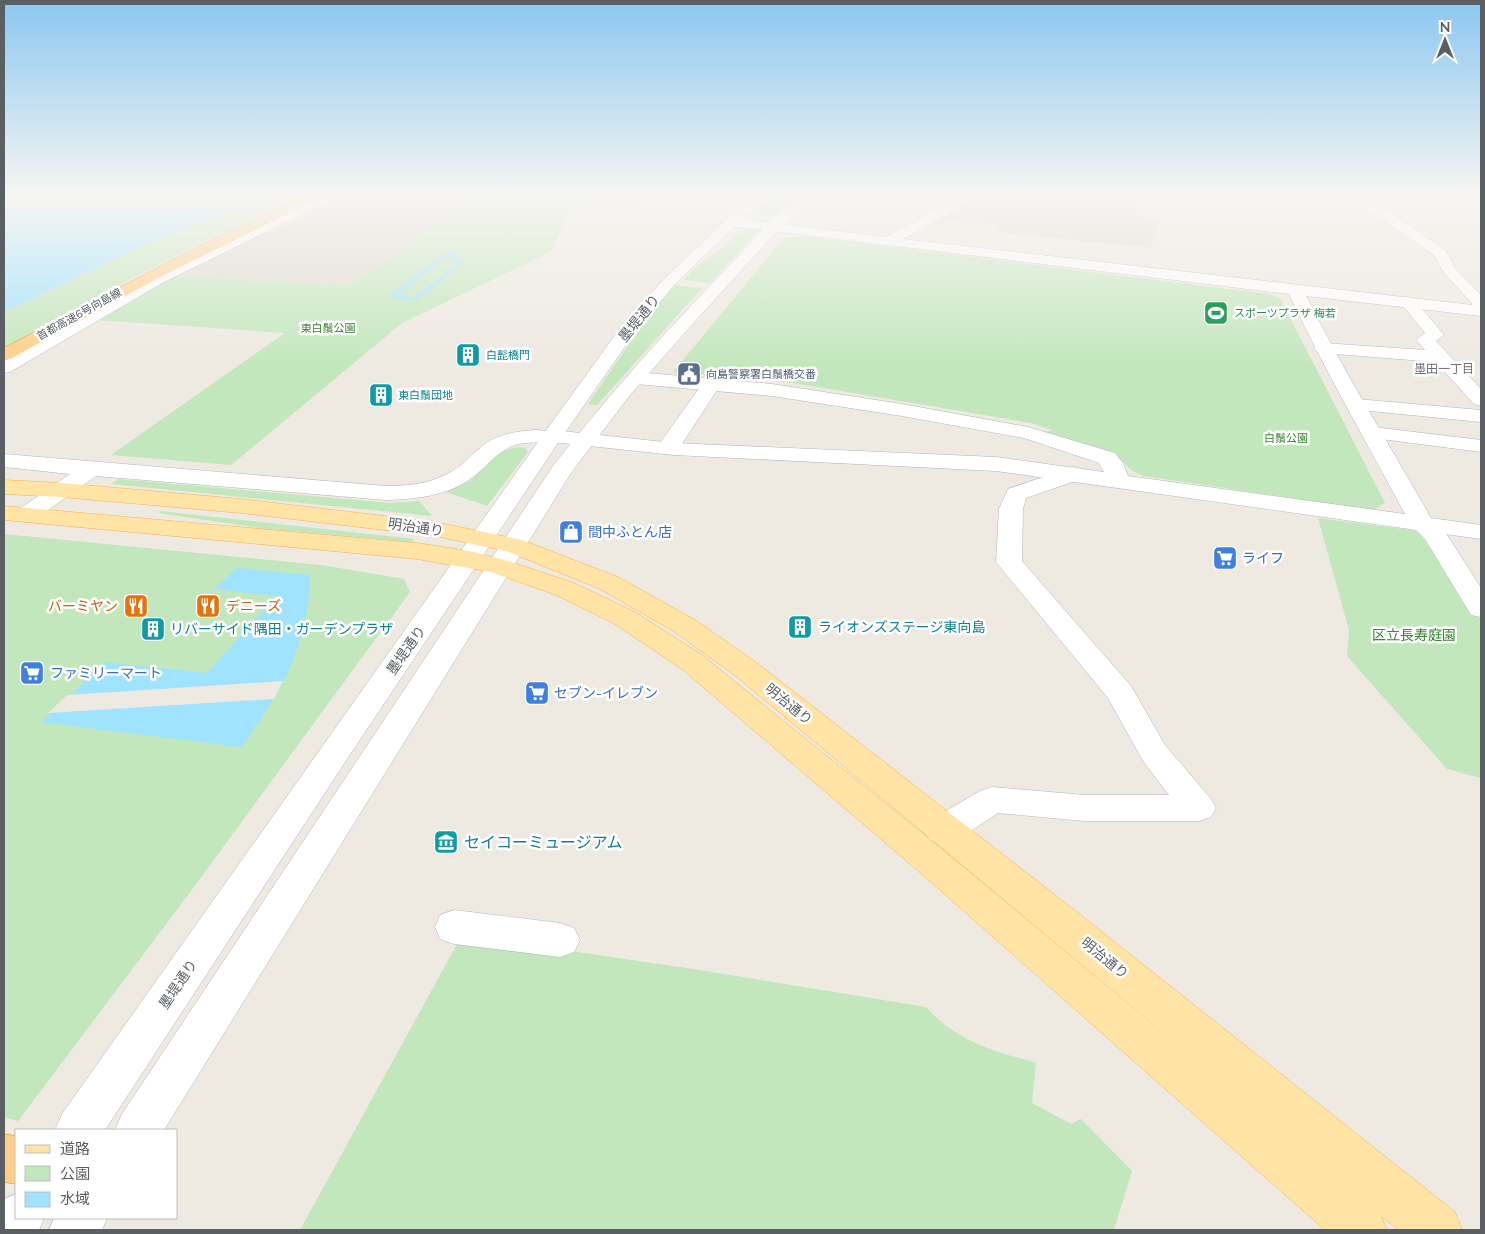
<svg xmlns="http://www.w3.org/2000/svg" width="1485" height="1234" viewBox="0 0 1485 1234" font-family="Mulish,'Noto Sans JP',sans-serif">
	<rect width="100%" height="100%" fill="#eee9e1"/>
	<!-- education -->
	<path fill="#ded8d0" d="M346,196h131l-128,90 -177,-10z
		M970,196l52,5 4,-5h118l1,2 -19,1 13,16 21,7 -9,26 -156,-16 4,-7 -60,-6 28,-18z"/>
	<!-- green -->
	<path fill="#c2e7bc" d="M264,196h45l-110,48 -98,51 -97,54v-37l137,-66z
		M477,196h174l-19,9h-37l-26,9 -19,38 -148,71 -171,142 -120,-10 174,-122 -190,-13 77,-44 177,10z
		M776,196h25l-28,20 -23,-3z
		M750,229l8,2 -48,52 -26,-3 10,-11 28,-21 18,-18z
		M803,236l466,58 11,4 105,205 -12,7 -229,-34c-14,-4 -18,-13 -29,-20l-72,-24 10,-2 -22,-7 -237,-40 -121,-11 111,-134z
		M675,285l27,3 -105,117 -9,-1 65,-95z
		M517,447l8,1 3,4 -41,54 -41,-14 25,-12 29,-28z
		M118,479l273,24 28,-2 13,15 -321,-32z
		M160,511l254,28 -2,3 -153,-14 -100,-15z
		M1318,518l100,13 63,89v158l-34,-9 -100,-113 2,-26z
		M4,534l317,31 83,14 6,13 -222,303 -170,226 -14,-4z
		M462,935l231,34 233,38c30,34 67,44 110,56l-4,40 39,21 10,-5 51,52 -18,59h-814z"/>
	<!-- water -->
	<path fill="#a0e3ff" d="M4,196h261l-124,50 -137,66z
		M237,568l73,7c-2,73 -27,114 -69,172l-200,-25 65,-60 101,11 70,-77 -63,-7z"/>
	<!-- pier -->
	<path fill="#eee9e1" d="M283,681l-9,18 -226,14 19,-18z"/>
	<g fill="none" stroke-linecap="round" stroke-linejoin="round">
		<!-- stream -->
		<path fill="#a0e3ff" fill-rule="evenodd" d="M447,252h4l13,10 -46,38 -29,-2v-2zM449,255l10,7 -44,35 -19,-1z"/>
		<defs>
			<path id="minor" d="M323,196h16l-177,87 -152,89 -6,1v-12l148,-84 92,-46z
				M1142,196h223l80,54 10,18 26,27v18l-6,-2 -4,-9 -27,-29 -10,-18 -74,-51 -212,-4z
				M1408,297l6,2 30,36 -8,6 45,48v17l-7,-2 -38,-42 -113,-9 -6,-1 -3,-4 3,-4 6,-1 102,7 -9,-10 9,-7 -25,-31 2,-3z
				M712,378l7,2 2,4 -45,69 -8,1 -8,-1 -3,-5 3,-5 45,-63z
				M1357,399l124,11v12l-131,-13 -3,-4 3,-4z
				M1373,427l108,13v12l-115,-15 -3,-4 3,-4z
				M536,430l23,2 3,4 -3,4c-16,4 -33,0 -49,7 -15,7 -24,20 -36,29 -24,20 -58,23 -88,24l-290,-24 -62,44 -8,2 -8,-2 -4,-5 4,-5 52,-36 -66,-7v-13l382,32c22,0 43,-2 63,-13 12,-6 20,-16 30,-24 15,-14 36,-18 57,-19z
				M1073,467l8,2 3,5 -3,5 -55,19 -3,11 -1,52 109,125 34,59 46,54 5,9 -5,9 -12,4h-114l-87,-8 -41,27 -13,4 -13,-4 -5,-10 5,-10 49,-29 12,-4 93,8h84l-26,-34 -35,-63 -112,-136 3,-53 9,-20z
				M1423,518l9,2 12,10 37,58v29l-10,-2 -46,-76 -14,-14 3,-5z
				M454,910l106,13 14,5 6,12 -6,12 -14,5 -106,-13 -14,-5 -5,-12 5,-12z"/>
			<path id="tertiary" d="M956,196h13l-15,15 -51,28 578,67v10l-175,-20c38,76 83,148 125,222l50,7v14l-485,-68 -322,-16 -122,-13 -7,-2 -3,-4 3,-4 7,-2 122,13 322,14 108,15 -5,-9 -75,-25 -122,-22 -130,-20 -136,-12 -7,-2 -2,-4 2,-4 7,-2 136,12 130,20 126,23 87,26 8,10 5,13 277,38c-39,-73 -81,-145 -116,-220l-558,-68 -6,-4 6,-4 155,19 60,-32z"/>
			<path id="secondary" d="M757,196h14l-24,18 -73,71 -41,50 -71,102 -213,319 -244,374h-50l7,-16 483,-682 76,-105 43,-48 75,-71z
				M803,196h15l-41,35 -80,88 -67,76 -59,78 -407,657h-49l7,-16 431,-648c54,-69 112,-134 173,-197 25,-26 47,-54 77,-73z
				M16,1194v24h28l-5,12h-35v-31z
				M54,1218h53l-5,12h-53z"/>
			<path id="primary" d="M4,480l57,3 180,16 194,23 87,18 96,37 77,43 62,43 316,246 382,303 7,18h-63l-18,-14 6,14h-62l-402,-355 -241,-206 -67,-45 -59,-29 -65,-23 -74,-13 -413,-39v-14l413,37 52,8 39,10 66,22 61,29 67,43 247,200 260,216 -472,-394 -62,-45 -75,-43 -94,-38 -71,-15 -194,-23 -180,-16 -57,-3z"/>
			<path id="motorway" d="M307,196h17l-160,79 -154,84 -6,1v-12l189,-99z
				M4,1134l12,2v48l-12,-2z"/>
		</defs>
		<!-- minor casing -->
		<use href="#minor" stroke="#b2b6ba" stroke-width="1"/>
		<!-- tertiary casing -->
		<use href="#tertiary" stroke="#b2b6ba" stroke-width="1"/>
		<!-- secondary casing -->
		<use href="#secondary" stroke="#b3b8bd" stroke-width="1"/>
		<!-- primary casing -->
		<use href="#primary" stroke="#f8b150" stroke-width="1"/>
		<!-- motorway casing -->
		<use href="#motorway" stroke="#ef8200" stroke-width="1"/>
		<!-- minor -->
		<use href="#minor" fill="#fff" fill-rule="evenodd"/>
		<!-- tertiary -->
		<use href="#tertiary" fill="#fff" fill-rule="evenodd"/>
		<!-- secondary -->
		<use href="#secondary" fill="#fff" fill-rule="evenodd"/>
		<!-- primary -->
		<use href="#primary" fill="#ffe4a5" fill-rule="evenodd"/>
		<!-- motorway -->
		<use href="#motorway" fill="#ffcf87" fill-rule="evenodd"/>
	</g>
	<!-- sky -->
	<linearGradient id="sky" x2="0" y2="1"><stop stop-color="#8bc7f1"/><stop offset="0.53" stop-color="#f7f5f2"/><stop offset="1" stop-color="#f7f5f2" stop-opacity="0"/></linearGradient>
	<rect width="1485" height="369" fill="url(#sky)"/>
	<!-- icons -->
	<defs>
		<symbol id="stadium-square" viewBox="-11 -11 22 22"><rect x="-9" y="-9" width="18" height="18" rx="4" fill="#2e9e5b" stroke="#fff"/><path d="M0-5a6.5 5 0 1 0 0 10a6.5 5 0 1 0 0-10ZM-3.5-1.8h7v3.6h-7Z" fill="#fff"/></symbol>
		<symbol id="building-square" viewBox="-11 -11 22 22"><rect x="-9" y="-9" width="18" height="18" rx="4" fill="#0f9aa8" stroke="#fff"/><path d="M-4-6H4V6H1V3H-1V6H-4ZM-2.5-4.3h1.7v1.8h-1.7ZM.8-4.3h1.7v1.8H.8ZM-2.5-1h1.7V.8h-1.7ZM.8-1h1.7V.8H.8Z" fill="#fff"/></symbol>
		<symbol id="civic-square" viewBox="-11 -11 22 22"><rect x="-9" y="-9" width="18" height="18" rx="4" fill="#5c6f8a" stroke="#fff"/><path d="M-.6-6.5H3V-4.5H.6V-3L4-1V1h2V6H-6V1h2V-1L-.6-3ZM-1.2 2.5V6h2.4V2.5Z" fill="#fff"/></symbol>
		<symbol id="shop-square" viewBox="-11 -11 22 22"><rect x="-9" y="-9" width="18" height="18" rx="4" fill="#3f7fe0" stroke="#fff"/><path d="M-5-2.5h2.3a2.7 3.5 0 0 1 5.4 0H5L5.5 6h-11ZM-1.5-2.5h3a1.5 2.3 0 0 0-3 0Z" fill="#fff"/></symbol>
		<symbol id="supermarket-square" viewBox="-11 -11 22 22"><rect x="-9" y="-9" width="18" height="18" rx="4" fill="#3f7fe0" stroke="#fff"/><path d="M-6-5.5h2.5l.6 2H6L4.5 2H-2.5L-4.4-4H-6ZM-1.5 3.2a1.3 1.3 0 1 0 .1 0ZM3 3.2a1.3 1.3 0 1 0 .1 0Z" fill="#fff"/></symbol>
		<symbol id="restaurant-square" viewBox="-11 -11 22 22"><rect x="-9" y="-9" width="18" height="18" rx="4" fill="#e8710a" stroke="#fff"/><path d="M-5-6h1v4h1v-4h1v4h1v-4h1v5L-1.5 .5V6h-2V.5L-5-1ZM5-6V6H3V1.5H1.5Q1.5-4 5-6Z" fill="#fff"/></symbol>
		<symbol id="museum-square" viewBox="-11 -11 22 22"><rect x="-9" y="-9" width="18" height="18" rx="4" fill="#0f9aa8" stroke="#fff"/><path d="M0-6L6-3V-2H-6V-3ZM-5-1h2V3h-2ZM-1-1h2V3h-2ZM3-1h2V3H3ZM-6 4H6V6H-6Z" fill="#fff"/></symbol>
	</defs>
	<g fill-rule="evenodd">
		<use href="#stadium-square" x="1202" y="299" width="28" height="28"/>
		<use href="#building-square" x="454" y="341" width="28" height="28"/>
		<use href="#civic-square" x="675" y="360" width="28" height="28"/>
		<use href="#building-square" x="367" y="381" width="28" height="28"/>
		<use href="#shop-square" x="557" y="518" width="28" height="28"/>
		<use href="#supermarket-square" x="1211" y="544" width="28" height="28"/>
		<use href="#restaurant-square" x="122" y="592" width="28" height="28"/>
		<use href="#restaurant-square" x="194" y="592" width="28" height="28"/>
		<use href="#building-square" x="786" y="613" width="28" height="28"/>
		<use href="#building-square" x="139" y="615" width="28" height="28"/>
		<use href="#supermarket-square" x="18" y="659" width="28" height="28"/>
		<use href="#supermarket-square" x="523" y="679" width="28" height="28"/>
		<use href="#museum-square" x="432" y="828" width="28" height="28"/>
	</g>
	<g text-anchor="middle" dominant-baseline="central" stroke-width="5" stroke-linejoin="round" paint-order="stroke">
		<!-- far-leisure labels -->
		<g font-size="11" fill="#27864d" stroke="#fff" text-anchor="start">
			<text x="1234" y="313">スポーツプラザ 梅若</text>
		</g>
		<!-- far-street labels -->
		<g font-size="11" fill="#5a5f63" stroke="#fff">
			<text transform="translate(79 314) rotate(-29)">首都高速6号向島線</text>
		</g>
		<!-- far-park labels -->
		<g font-size="11" fill="#388530" stroke="#fff">
			<text x="328" y="328">東白鬚公園</text>
			<text x="1286" y="438">白鬚公園</text>
		</g>
		<!-- far-culture labels -->
		<g font-size="11" fill="#0d838f" stroke="#fff" text-anchor="start">
			<text x="486" y="355">白髭橋門</text>
			<text x="398" y="395">東白鬚団地</text>
		</g>
		<!-- far-service labels -->
		<g font-size="11" fill="#4e5e75" stroke="#fff" text-anchor="start">
			<text x="706" y="374">向島警察署白鬚橋交番</text>
		</g>
		<!-- far-neighbourhood labels -->
		<g font-size="12" fill="#6b7275" stroke="#fff">
			<text x="1444" y="368">墨田一丁目</text>
		</g>
		<!-- street labels -->
		<g font-size="14" fill="#5a5f63" stroke="#fff">
			<text transform="translate(639 318) rotate(-51)">墨堤通り</text>
			<text transform="translate(416 527) rotate(8)">明治通り</text>
			<text transform="translate(406 650) rotate(-55)">墨堤通り</text>
			<text transform="translate(789 704) rotate(39)">明治通り</text>
			<text transform="translate(1105 958) rotate(39)">明治通り</text>
			<text transform="translate(178 984) rotate(-56)">墨堤通り</text>
		</g>
		<!-- shop labels -->
		<g font-size="14" fill="#366cbe" stroke="#fff" text-anchor="start">
			<text x="588" y="532">間中ふとん店</text>
			<text x="1242" y="558">ライフ</text>
			<text x="50" y="673">ファミリーマート</text>
			<text x="554" y="693">セブン-イレブン</text>
		</g>
		<!-- food labels -->
		<g font-size="14" fill="#c56008" stroke="#fff" text-anchor="end">
			<text x="118" y="606">バーミヤン</text>
			<text x="226" y="606" text-anchor="start">デニーズ</text>
		</g>
		<!-- culture labels -->
		<g font-size="14" fill="#0d838f" stroke="#fff" text-anchor="start">
			<text x="818" y="627">ライオンズステージ東向島</text>
			<text x="170" y="629">リバーサイド隅田・ガーデンプラザ</text>
		</g>
		<!-- park labels -->
		<g font-size="14" fill="#388530" stroke="#fff">
			<text x="1414" y="635">区立長寿庭園</text>
		</g>
		<!-- near-culture labels -->
		<g font-size="16" fill="#0d838f" stroke="#fff" text-anchor="start">
			<text x="464" y="842">セイコーミュージアム</text>
		</g>
	</g>
	<!-- border -->
	<rect width="1485" height="1234" fill="none" stroke="#5a5f63" stroke-width="10"/>
	<!-- legend -->
	<rect x="15" y="1129" width="162" height="90" fill="#ffffff" stroke="#bdbfc1"/>
	<rect x="25" y="1145" width="25" height="8" fill="#ffe4a5" stroke="#bdbfc1"/>
	<text x="60" y="1154" font-size="15" fill="#5a5f63">道路</text>
	<rect x="25" y="1166" width="25" height="15" fill="#c2e7bc" stroke="#bdbfc1"/>
	<text x="60" y="1179" font-size="15" fill="#5a5f63">公園</text>
	<rect x="25" y="1192" width="25" height="15" fill="#a0e3ff" stroke="#bdbfc1"/>
	<text x="60" y="1204" font-size="15" fill="#5a5f63">水域</text>
	<!-- north arrow -->
	<g transform="translate(1445 40)" stroke="#ffffff" stroke-width="4" paint-order="stroke">
	<path d="M0-4L9 19L0 12L-9 19Z" fill="#5a5f63"/>
	<text y="-8" font-size="14" font-weight="bold" text-anchor="middle" fill="#5a5f63">N</text>
	</g>
</svg>
